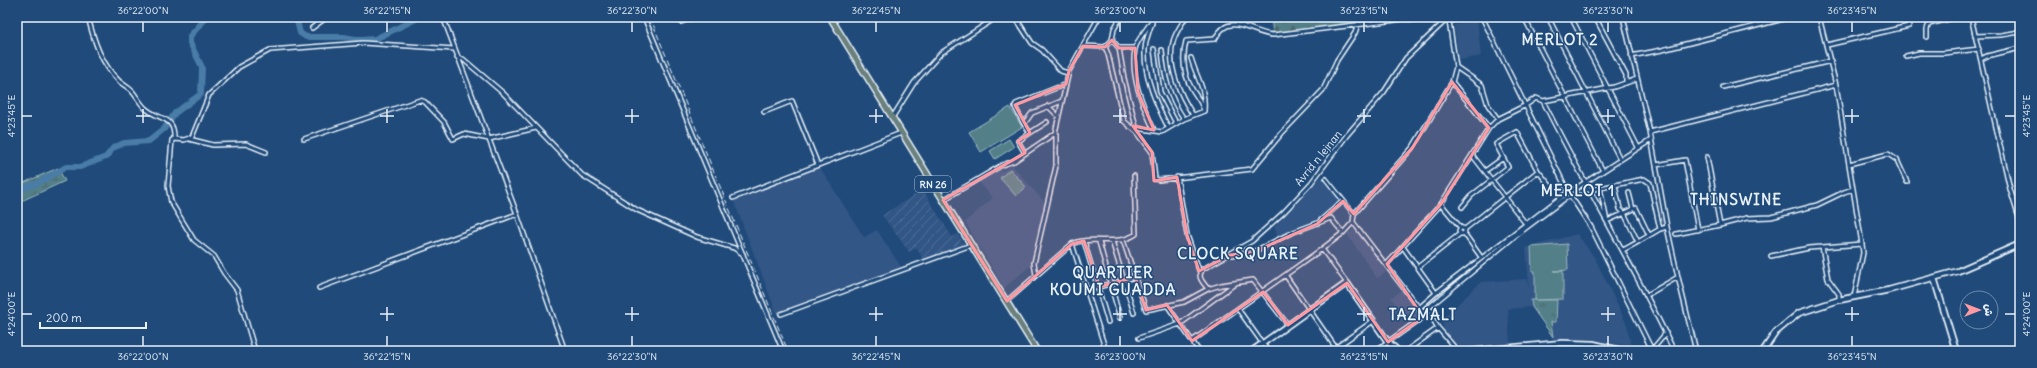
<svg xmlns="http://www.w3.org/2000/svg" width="2037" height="368" viewBox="0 0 2037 368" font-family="Delius,'Playpen Sans Arabic',sans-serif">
	<defs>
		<pattern id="industrial-furrows" width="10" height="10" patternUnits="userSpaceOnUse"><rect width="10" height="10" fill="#325786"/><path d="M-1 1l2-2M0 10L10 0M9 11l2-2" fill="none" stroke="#507098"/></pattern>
		<pattern id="grass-tufts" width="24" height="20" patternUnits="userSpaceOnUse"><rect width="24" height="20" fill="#537f88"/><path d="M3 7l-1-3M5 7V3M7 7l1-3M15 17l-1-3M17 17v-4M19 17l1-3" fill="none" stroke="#4d666c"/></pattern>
		<pattern id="wetland-marsh" width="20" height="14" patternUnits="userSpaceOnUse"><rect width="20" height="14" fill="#537f88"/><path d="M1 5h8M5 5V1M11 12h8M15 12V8" fill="none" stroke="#4d666c"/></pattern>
		<pattern id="cemetery-stones" width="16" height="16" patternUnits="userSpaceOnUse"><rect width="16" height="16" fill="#537f88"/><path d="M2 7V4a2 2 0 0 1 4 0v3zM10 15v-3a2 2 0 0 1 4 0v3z" fill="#4d666c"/></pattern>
	</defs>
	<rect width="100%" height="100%" fill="#1f4a7a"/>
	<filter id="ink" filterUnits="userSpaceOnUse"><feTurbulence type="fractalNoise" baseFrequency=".025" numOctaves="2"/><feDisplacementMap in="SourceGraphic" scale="8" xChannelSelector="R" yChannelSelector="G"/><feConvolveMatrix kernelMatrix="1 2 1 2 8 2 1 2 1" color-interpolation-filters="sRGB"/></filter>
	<g filter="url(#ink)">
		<!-- built -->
		<path fill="#325786" d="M1477,19l4,37 -22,4 -5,-35z
			M1012,165l33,38 -14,62 -27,23 -39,-66 28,-24 -15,-17 23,-12 1,2z
			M819,166l45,71 13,-7 24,37 -123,50 -45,-118z
			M1321,177l19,22 -18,19 -44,19 -4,-10z
			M1356,228l30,44 -9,6 -30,-44z
			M1577,234l18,24 32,67 4,22 -29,-6 -48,-2 -23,-32 -23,2 2,36 -50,4 -16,-17 -2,-13 39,-37 46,-3 2,8 -3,-39z
			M1402,290l18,25 -11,8 -18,-25z"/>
		<!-- industrial -->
		<path fill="url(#industrial-furrows)" d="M923,190l29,47 6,-3 6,10 -41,16 -6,-12 -8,4 -27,-37z"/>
		<!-- grass -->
		<path fill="url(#grass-tufts)" stroke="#9eb8c0" d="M1531,300h26l-1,22h-5l2,15 -21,-30z"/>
		<!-- wetland -->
		<path fill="url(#wetland-marsh)" stroke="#9eb8c0" d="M58,168l7,13 -48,22v-21l4,2z"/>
		<!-- cemetery -->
		<path fill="url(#cemetery-stones)" stroke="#9eb8c0" d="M1271,17h108v3l-106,15z"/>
		<!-- pitch -->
		<path fill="#537f88" stroke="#9eb8c0" d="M1010,107l12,20 -41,25 -12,-20z
			M1009,139l5,8 -19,12 -5,-8z
			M1010,169l16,18 -10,9 -16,-18z
			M1567,244l1,26 -14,1h9v28l-28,1v-29h-3l-1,-24z"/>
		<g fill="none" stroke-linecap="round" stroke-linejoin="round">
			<!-- river -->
			<path stroke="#4a7ca7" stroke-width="6" d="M296,17l4,16 6,4h38l17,3 14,-1 45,-22
				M17,191l21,-8 28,-16h14l26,-10 7,-9 11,-5 25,-2 15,-12 11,-16 26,-19 1,-27 -12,-24v-7l17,-19"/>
			<defs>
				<path id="street" d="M88,17c6,24 13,47 32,65 4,3 9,6 12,9 5,6 8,12 13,17 14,13 30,7 29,31
					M443,17l74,197 48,137
					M644,17l139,334
					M1015,17l17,26 10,7 19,21 7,2
					M1121,17l-7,12 -2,11 7,8 5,30 12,49
					M1154,17c-5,10 -17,22 -19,32 -5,28 8,57 19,81
					M1186,17c-5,8 -11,16 -13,25 -6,24 7,53 20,73
					M1482,17l86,175 23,35 61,123
					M1524,17l79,154
					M1548,17l72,142
					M1571,17l67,130
					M1595,17l31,58v8
					M1623,17l27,115 17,95 11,50
					M1819,17l17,68 26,159
					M1971,17l39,172 10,32
					M681,22l15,-5
					M1152,23c-3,8 -7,19 -7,27 -1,27 11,54 23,77
					M312,28l15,-11
					M1975,36l26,-1 19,-3
					M1927,37v-8l2,-5 28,-7
					M1827,45l82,-19
					M1083,46l22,1
					M1105,47l3,7 16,67 13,11 15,20 3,27 4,1 93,-11 30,-36 41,-43 14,-30 18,-27 3,-9
					M1105,47l7,-7
					M1119,48h16
					M1154,49l6,43 16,31
					M1162,50c2,26 7,47 22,69
					M1631,56l31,-6 129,-33
					M1906,56l13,-3h25l35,-4
					M457,57l6,2 40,34 79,82 55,35 60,27 37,11 9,6
					M1191,58c6,21 15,30 13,53 -2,-9 -8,-15 -12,-22 -9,-15 -10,-31 -6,-48l29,-2c14,-29 37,-5 58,-4l131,-16 45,2 2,-4
					M1981,59l6,-3 33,-8
					M1456,67l26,18 6,20 10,14
					M1452,82l37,46
					M1723,87l108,-26
					M1543,101l71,-14 23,-8
					M1048,106l10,10
					M764,112l28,-11 26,64
					M892,118l22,-35 27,-30 50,-32v-4
					M1047,122l-17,11 -6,-9 8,-11 30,-12
					M1024,124l-9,-17 1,-3 50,-20
					M1130,127l32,5 22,-13 20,-8
					M1650,132l186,-47
					M189,139l24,6 33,-1 20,8
					M304,139l116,-39 5,2 19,20 9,17 11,-5 25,5 47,-11
					M1025,153l-7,-12 12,-8
					M1473,156l53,68
					M1849,164l39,-10 9,6 10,22
					M1656,165l29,-5 13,70
					M1485,171l18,-13
					M1177,177l10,58 13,38
					M1326,179l28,35
					M1615,185l5,24 4,4 14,29 -15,8
					M1578,187l73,-47
					M1600,188l44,-9 6,4 10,46
					M1580,191l20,-3 7,33 29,-13 13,27
					M1629,193l4,16
					M733,198l168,-65
					M943,200l59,-35 12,-4 41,-28 14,-62 30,-54
					M1441,204l20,24
					M1462,207l9,-11 37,-29 -12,-23 21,-12 21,39 14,17
					M1320,221l23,-20
					M1720,225l27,-7 24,-1 46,-12 27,-13 9,-3
					M1459 231a3 3 0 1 1 6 0a3 3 0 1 1-6 0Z
					M1465,229l73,-58
					M1464,233l17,24
					M1676,234l44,-9 -13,-68
					M1123,240l23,70 38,-8 24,-13 13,-4 32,-5 35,45
					M1084,241l24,81
					M1112,241l22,72
					M1099,242l21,76
					M1638,242l22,-13 7,-2
					M1072,244l34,107
					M1403,247l33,46
					M1322,249l25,34
					M1231,255l20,-2 40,-20 40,-15 12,15
					M1771,256l38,-8 13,-1
					M1387,264l54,-60 48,-76 9,-9 28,-14 10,-7 7,3c42,85 91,165 131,250
					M1418,267l43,-34
					M1036,275l-2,-12 22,-97v-32
					M1286,276l52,75
					M319,288l198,-74
					M1208,289c-5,-7 -12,-12 -5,-20l49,-28 32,-29 27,-29 36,-48 37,-43 22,-34 38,-36
					M1087,290l48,-13
					M1647,295l31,-18 18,74
					M1839,300v-6l-11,-15 -6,-32 40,-3 1,9 -9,44
					M1007,301l65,-57c19,-9 45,3 64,-10l-2,-58
					M1167,305l32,46
					M1238,309l30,42
					M1427,309l88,-73 48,-36 14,-8
					M1425,312l-6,-4 -66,-86 1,-8 59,-67 39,-65 4,-15 -7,-46 21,-4
					M781,314l190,-69
					M1431,316l7,12 17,20v3
					M1423,317l-4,-9 17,-15 132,-101 7,-3
					M1139,338l41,-14 56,-41
					M1192,341l130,-92 21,-16 10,-11
					M1652,350l14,-17
					M255,351l-18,-61 -13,-17 -10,-17 -20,-16 -23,-38 -3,-16 4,-46 2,-1 10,1 8,-3 17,-42 30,-28 31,-17 93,-7 91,6
					M1331,351l42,-30
					M1375,351l51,-36 1,-6 6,2 -2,5 -5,-1
					M1406,351l32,-23"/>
				<path id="secondary" d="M1934,278l22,73
					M1252,351l95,-68 41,59 10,9
					M1474,351l88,-8 31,1 31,7
					M1763,351l13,-19 23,-19 40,-13 50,-10 69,-19 62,-27"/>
				<path id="primary" d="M830,17l207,334"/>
			</defs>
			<!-- street casing -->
			<use href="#street" stroke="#e8f1f8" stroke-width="6"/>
			<!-- secondary casing -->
			<use href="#secondary" stroke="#e8f1f8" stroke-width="8"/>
			<!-- primary casing -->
			<use href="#primary" stroke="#e8f1f8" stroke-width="8"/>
			<!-- street -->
			<use href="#street" stroke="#1f4a7a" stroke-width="3"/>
			<!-- secondary -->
			<use href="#secondary" stroke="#1f4a7a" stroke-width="4.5"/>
			<!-- primary -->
			<use href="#primary" stroke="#6a807d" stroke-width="5"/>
			<!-- rail -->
			<path stroke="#e8f1f8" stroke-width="1" stroke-dasharray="6 3" stroke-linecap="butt" d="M650,17l138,334"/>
		</g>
	</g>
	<!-- marked area -->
	<path fill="#ff9aa2" fill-opacity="0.2" stroke="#ff9aa2" stroke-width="3" stroke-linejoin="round" d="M1112,40l7,8h16l3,44 16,38 -21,-4 19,26 2,29 23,-4 10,58 12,36 31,-16 21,-2 66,-29 26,-23 11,13 59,-67 39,-65 37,46 -48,76 -54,60 36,53 -35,25 -41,-59 -59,42 -25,-33 -71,49 -25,-36 -21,5 -11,-33 -36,10 -15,-46 -12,3 -65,57 -64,-101 82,-47 -7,-12 12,-8 -15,-28 51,-21 3,-13 14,-25 22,1z"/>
	<!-- ticks -->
	<path fill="none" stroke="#e8f1f8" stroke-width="1.5" d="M143,22v10M387,22v10M632,22v10M876,22v10M1120,22v10M1364,22v10M1608,22v10M1852,22v10M143,109v14M387,109v14M632,109v14M876,109v14M1120,109v14M1364,109v14M1608,109v14M1852,109v14M22,116h10M136,116h14M380,116h14M625,116h14M869,116h14M1113,116h14M1357,116h14M1601,116h14M1845,116h14M2005,116h10M387,307v14M632,307v14M876,307v14M1120,307v14M1364,307v14M1608,307v14M1852,307v14M22,314h10M380,314h14M625,314h14M869,314h14M1113,314h14M1357,314h14M1601,314h14M1845,314h14M2005,314h10M143,336v10M387,336v10M632,336v10M876,336v10M1120,336v10M1364,336v10M1608,336v10M1852,336v10"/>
	<g text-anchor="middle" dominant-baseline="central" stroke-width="3" stroke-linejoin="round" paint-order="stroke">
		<!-- shield labels -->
		<rect fill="#1f4a7a" stroke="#acbfd2" stroke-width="1" x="915" y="176" width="36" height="16" rx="3"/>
		<g font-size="10" font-weight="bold" fill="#e8f1f8">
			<text x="933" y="184">RN 26</text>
		</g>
		<!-- street labels -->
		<g font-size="11" fill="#e8f1f8" stroke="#1f4a7a">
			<text transform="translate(1318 158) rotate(-51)">Avrid n lejnan</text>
		</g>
		<!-- district labels -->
		<g font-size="15" font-weight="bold" letter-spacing="1" fill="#e8f1f8" stroke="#1f4a7a">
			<text x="1560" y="39">MERLOT 2</text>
			<text x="1578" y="190">MERLOT 1</text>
			<text x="1736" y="199">THINSWINE</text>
			<text x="1238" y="253">CLOCK SQUARE</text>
			<text x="1113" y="272">QUARTIER<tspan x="1113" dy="17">KOUMI GUADDA</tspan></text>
			<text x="1423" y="314">TAZMALT</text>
		</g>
	</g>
	<!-- margin -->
	<rect width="2037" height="368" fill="none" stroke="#1f4a7a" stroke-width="44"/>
	<!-- north arrow -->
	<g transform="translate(1979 310) rotate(90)"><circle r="19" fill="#1f4a7a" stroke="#6f8dac"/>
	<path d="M0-3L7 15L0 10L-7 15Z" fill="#ff9aa2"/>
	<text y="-6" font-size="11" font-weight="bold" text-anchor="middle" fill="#e8f1f8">ش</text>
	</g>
	<!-- scale -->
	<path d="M40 322v6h106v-6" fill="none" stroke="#e8f1f8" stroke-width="2"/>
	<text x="46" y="322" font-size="12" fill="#e8f1f8" stroke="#1f4a7a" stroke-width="3" paint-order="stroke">200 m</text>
	<rect x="22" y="22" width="1993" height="324" fill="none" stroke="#e8f1f8" stroke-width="1.5"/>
	<g font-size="10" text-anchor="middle" fill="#e8f1f8">
		<text x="143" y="14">36°22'00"N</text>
		<text x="387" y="14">36°22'15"N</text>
		<text x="632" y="14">36°22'30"N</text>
		<text x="876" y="14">36°22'45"N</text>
		<text x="1120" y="14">36°23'00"N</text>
		<text x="1364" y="14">36°23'15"N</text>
		<text x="1608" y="14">36°23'30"N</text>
		<text x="1852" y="14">36°23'45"N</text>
		<text transform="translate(2026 116) rotate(-90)" y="4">4°23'45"E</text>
		<text transform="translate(11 116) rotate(-90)" y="4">4°23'45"E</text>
		<text transform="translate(2026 314) rotate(-90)" y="4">4°24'00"E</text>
		<text transform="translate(11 314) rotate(-90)" y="4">4°24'00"E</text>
		<text x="143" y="360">36°22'00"N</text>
		<text x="387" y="360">36°22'15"N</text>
		<text x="632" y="360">36°22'30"N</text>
		<text x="876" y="360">36°22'45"N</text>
		<text x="1120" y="360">36°23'00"N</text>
		<text x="1364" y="360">36°23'15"N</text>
		<text x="1608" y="360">36°23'30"N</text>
		<text x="1852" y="360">36°23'45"N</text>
	</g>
</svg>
